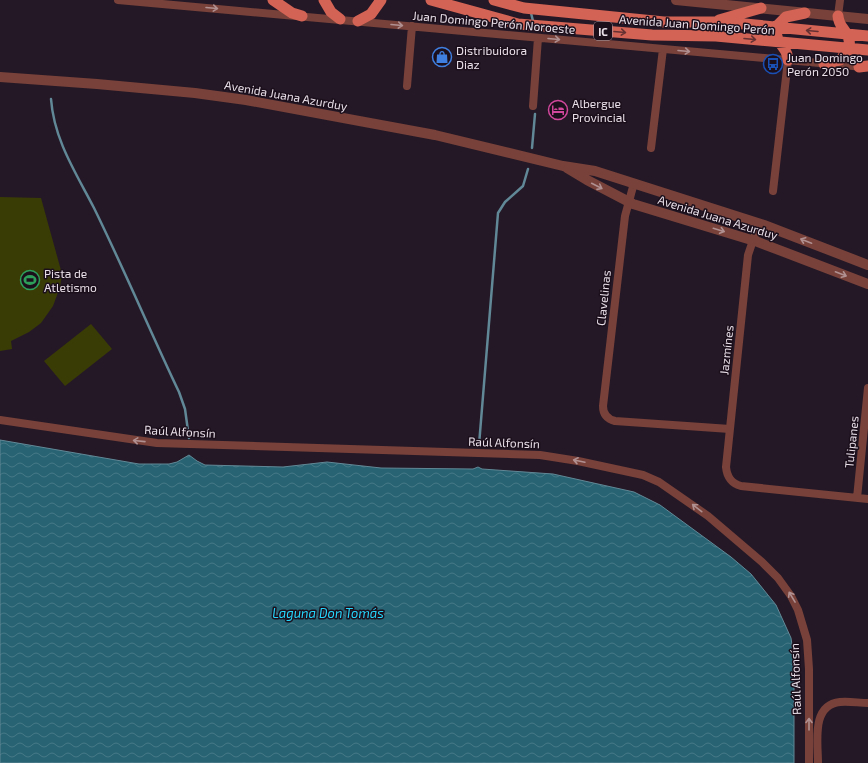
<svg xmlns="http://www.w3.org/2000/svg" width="868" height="763" viewBox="0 0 868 763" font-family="'Exo 2',sans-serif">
	<defs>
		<pattern id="water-waves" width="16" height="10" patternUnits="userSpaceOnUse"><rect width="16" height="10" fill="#276373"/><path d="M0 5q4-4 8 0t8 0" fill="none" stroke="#467987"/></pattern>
	</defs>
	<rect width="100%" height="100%" fill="#251826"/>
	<!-- grass -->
	<path fill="#393c05" d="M0,197l41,1 21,76 -2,13 -7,19 -12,17 -12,9 -18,9 1,8 -12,2z
		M91,324l21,25 -47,37 -21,-25z"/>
	<!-- water -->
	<path fill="url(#water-waves)" stroke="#618896" d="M0,440l139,24h30l8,-2 12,-7 8,6 8,4 78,2 44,-5 54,6 92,1 5,-2 4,2 71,5 81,18 26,13 71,52 20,17 25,31 15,33 3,21v104h-794z"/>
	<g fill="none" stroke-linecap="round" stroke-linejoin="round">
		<!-- stream -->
		<path stroke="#618896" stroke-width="2.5" d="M531,13l2,8
			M51,99c3,41 25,74 43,109 30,61 56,123 85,184l6,17 4,29
			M532,148l3,-34
			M479,445l19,-232 7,-11 18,-16 5,-17"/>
		<!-- minor -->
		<path stroke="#78423a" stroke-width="8" d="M118,0l746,67
			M838,16l2,-16
			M407,86l5,-60
			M533,106l5,-68
			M651,148l12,-99
			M634,183l-9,33 -22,190c0,8 4,13 12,15l115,8
			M773,191l15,-131
			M759,223l-11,32 -22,212c1,10 5,16 15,19l127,13
			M0,420l157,23 383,12 38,6 65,14 16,7 49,34 54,46 16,16 13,18 7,14 9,30 2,29v94
			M857,498l11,-110
			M818,763c0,-21 -7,-58 22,-61 9,-1 19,1 28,1"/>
		<!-- tertiary -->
		<path stroke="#78423a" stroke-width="10" d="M676,0l192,19
			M0,77l97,7 98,9 51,7 189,35 128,31 32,5 169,54 104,40
			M567,168l20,12 46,24 125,38 110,42"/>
		<!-- primary -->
		<path stroke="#d36354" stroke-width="11" d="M273,0l19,13 10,3
			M324,0l7,12 9,7
			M431,0l87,24 134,11 64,1 152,14
			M494,0l30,8 140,14h60l144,14
			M719,20l42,-12
			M358,21l13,-7 10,-14
			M788,60c0,-14 -13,-14 -12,-33l10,-10 19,-4
			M824,64l16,-4 9,-10c3,-20 -10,-19 -11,-34
			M859,67l9,-1"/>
	</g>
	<!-- one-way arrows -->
	<defs><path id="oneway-shaft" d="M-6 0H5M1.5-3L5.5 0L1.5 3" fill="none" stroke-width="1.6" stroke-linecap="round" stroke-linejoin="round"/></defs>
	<g stroke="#b09091">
		<use href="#oneway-shaft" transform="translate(212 8) rotate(5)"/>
		<use href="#oneway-shaft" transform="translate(397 25) rotate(5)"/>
		<use href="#oneway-shaft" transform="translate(554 39) rotate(5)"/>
		<use href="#oneway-shaft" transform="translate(684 51) rotate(5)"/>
		<use href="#oneway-shaft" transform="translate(597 186) rotate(27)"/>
		<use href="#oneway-shaft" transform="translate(719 230) rotate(17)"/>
		<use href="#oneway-shaft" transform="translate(806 241) rotate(-159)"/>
		<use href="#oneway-shaft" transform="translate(841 274) rotate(21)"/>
		<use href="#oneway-shaft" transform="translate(139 441) rotate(-174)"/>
		<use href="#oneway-shaft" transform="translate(579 461) rotate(-168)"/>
		<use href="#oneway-shaft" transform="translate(697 508) rotate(-142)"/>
		<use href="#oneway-shaft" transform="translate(792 597) rotate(-121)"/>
		<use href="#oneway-shaft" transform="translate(809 724) rotate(-90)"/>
	</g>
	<g stroke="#653132">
		<use href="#oneway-shaft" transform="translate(812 31) rotate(-175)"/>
		<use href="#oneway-shaft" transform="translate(620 32) rotate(5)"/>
		<use href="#oneway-shaft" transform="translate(750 39) rotate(5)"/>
	</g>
	<!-- icons -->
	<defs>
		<symbol id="shop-ring" viewBox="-11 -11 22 22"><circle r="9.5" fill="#1b0f1c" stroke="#3f7fe0" stroke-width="1.5"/><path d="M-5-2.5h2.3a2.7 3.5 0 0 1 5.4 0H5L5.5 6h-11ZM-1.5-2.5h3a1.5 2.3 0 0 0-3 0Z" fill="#3f7fe0"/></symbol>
		<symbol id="bus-ring" viewBox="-11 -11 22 22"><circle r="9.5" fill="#1b0f1c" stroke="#1a4fb4" stroke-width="1.5"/><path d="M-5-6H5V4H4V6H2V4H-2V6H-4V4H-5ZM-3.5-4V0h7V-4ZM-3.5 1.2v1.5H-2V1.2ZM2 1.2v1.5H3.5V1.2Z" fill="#1a4fb4"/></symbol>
		<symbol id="hotel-ring" viewBox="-11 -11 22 22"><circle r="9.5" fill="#1b0f1c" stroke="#d1479c" stroke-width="1.5"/><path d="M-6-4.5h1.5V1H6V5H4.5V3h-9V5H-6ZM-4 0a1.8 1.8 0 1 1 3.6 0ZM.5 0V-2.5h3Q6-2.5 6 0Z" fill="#d1479c"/></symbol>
		<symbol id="stadium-ring" viewBox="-11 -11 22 22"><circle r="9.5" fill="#1b0f1c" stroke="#2e9e5b" stroke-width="1.5"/><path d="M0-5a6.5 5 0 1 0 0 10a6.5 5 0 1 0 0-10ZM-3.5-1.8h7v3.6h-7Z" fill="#2e9e5b"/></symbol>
	</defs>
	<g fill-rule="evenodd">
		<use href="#shop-ring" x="431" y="46" width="22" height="22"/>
		<use href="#bus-ring" x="762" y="53" width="22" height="22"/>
		<use href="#hotel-ring" x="547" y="99" width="22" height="22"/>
		<use href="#stadium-ring" x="19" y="269" width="22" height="22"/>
	</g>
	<g text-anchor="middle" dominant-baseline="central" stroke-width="3" stroke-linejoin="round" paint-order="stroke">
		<!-- shield labels -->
		<rect fill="#1b0f1c" stroke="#aaa1ab" stroke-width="1" x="594" y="22" width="18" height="18" rx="3"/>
		<g font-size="11" font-weight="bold" fill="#e8dfe8">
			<text x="603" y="31">IC</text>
		</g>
		<!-- street labels -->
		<g font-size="12" fill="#e8dfe8" stroke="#1b0f1c">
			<text transform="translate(494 22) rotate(5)">Juan Domingo Perón Noroeste</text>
			<text transform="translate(697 24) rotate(4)">Avenida Juan Domingo Perón</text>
			<text transform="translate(286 95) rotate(10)">Avenida Juana Azurduy</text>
			<text transform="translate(718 217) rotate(17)">Avenida Juana Azurduy</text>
			<text transform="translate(603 298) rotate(-84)">Clavelinas</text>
			<text transform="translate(726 350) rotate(-84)">Jazmínes</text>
			<text transform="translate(180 431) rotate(3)">Raúl Alfonsín</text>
			<text transform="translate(504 442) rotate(2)">Raúl Alfonsín</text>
			<text transform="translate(851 442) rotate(-84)">Tulipanes</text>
			<text transform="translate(795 679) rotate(-92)">Raúl Alfonsín</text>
		</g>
		<!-- poi labels -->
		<g font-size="12" fill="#e8dfe8" stroke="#1b0f1c" text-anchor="start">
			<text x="456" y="50">Distribuidora<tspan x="456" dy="14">Diaz</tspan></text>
			<text x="787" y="57">Juan Domingo<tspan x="787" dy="14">Perón 2050</tspan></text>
			<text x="572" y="103">Albergue<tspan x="572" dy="14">Provincial</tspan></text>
			<text x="44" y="273">Pista de<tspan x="44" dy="14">Atletismo</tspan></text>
		</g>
		<!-- water labels -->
		<g font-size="13" font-style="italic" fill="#25d6fc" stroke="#1b0f1c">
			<text x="328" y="613">Laguna Don Tomás</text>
		</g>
	</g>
</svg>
